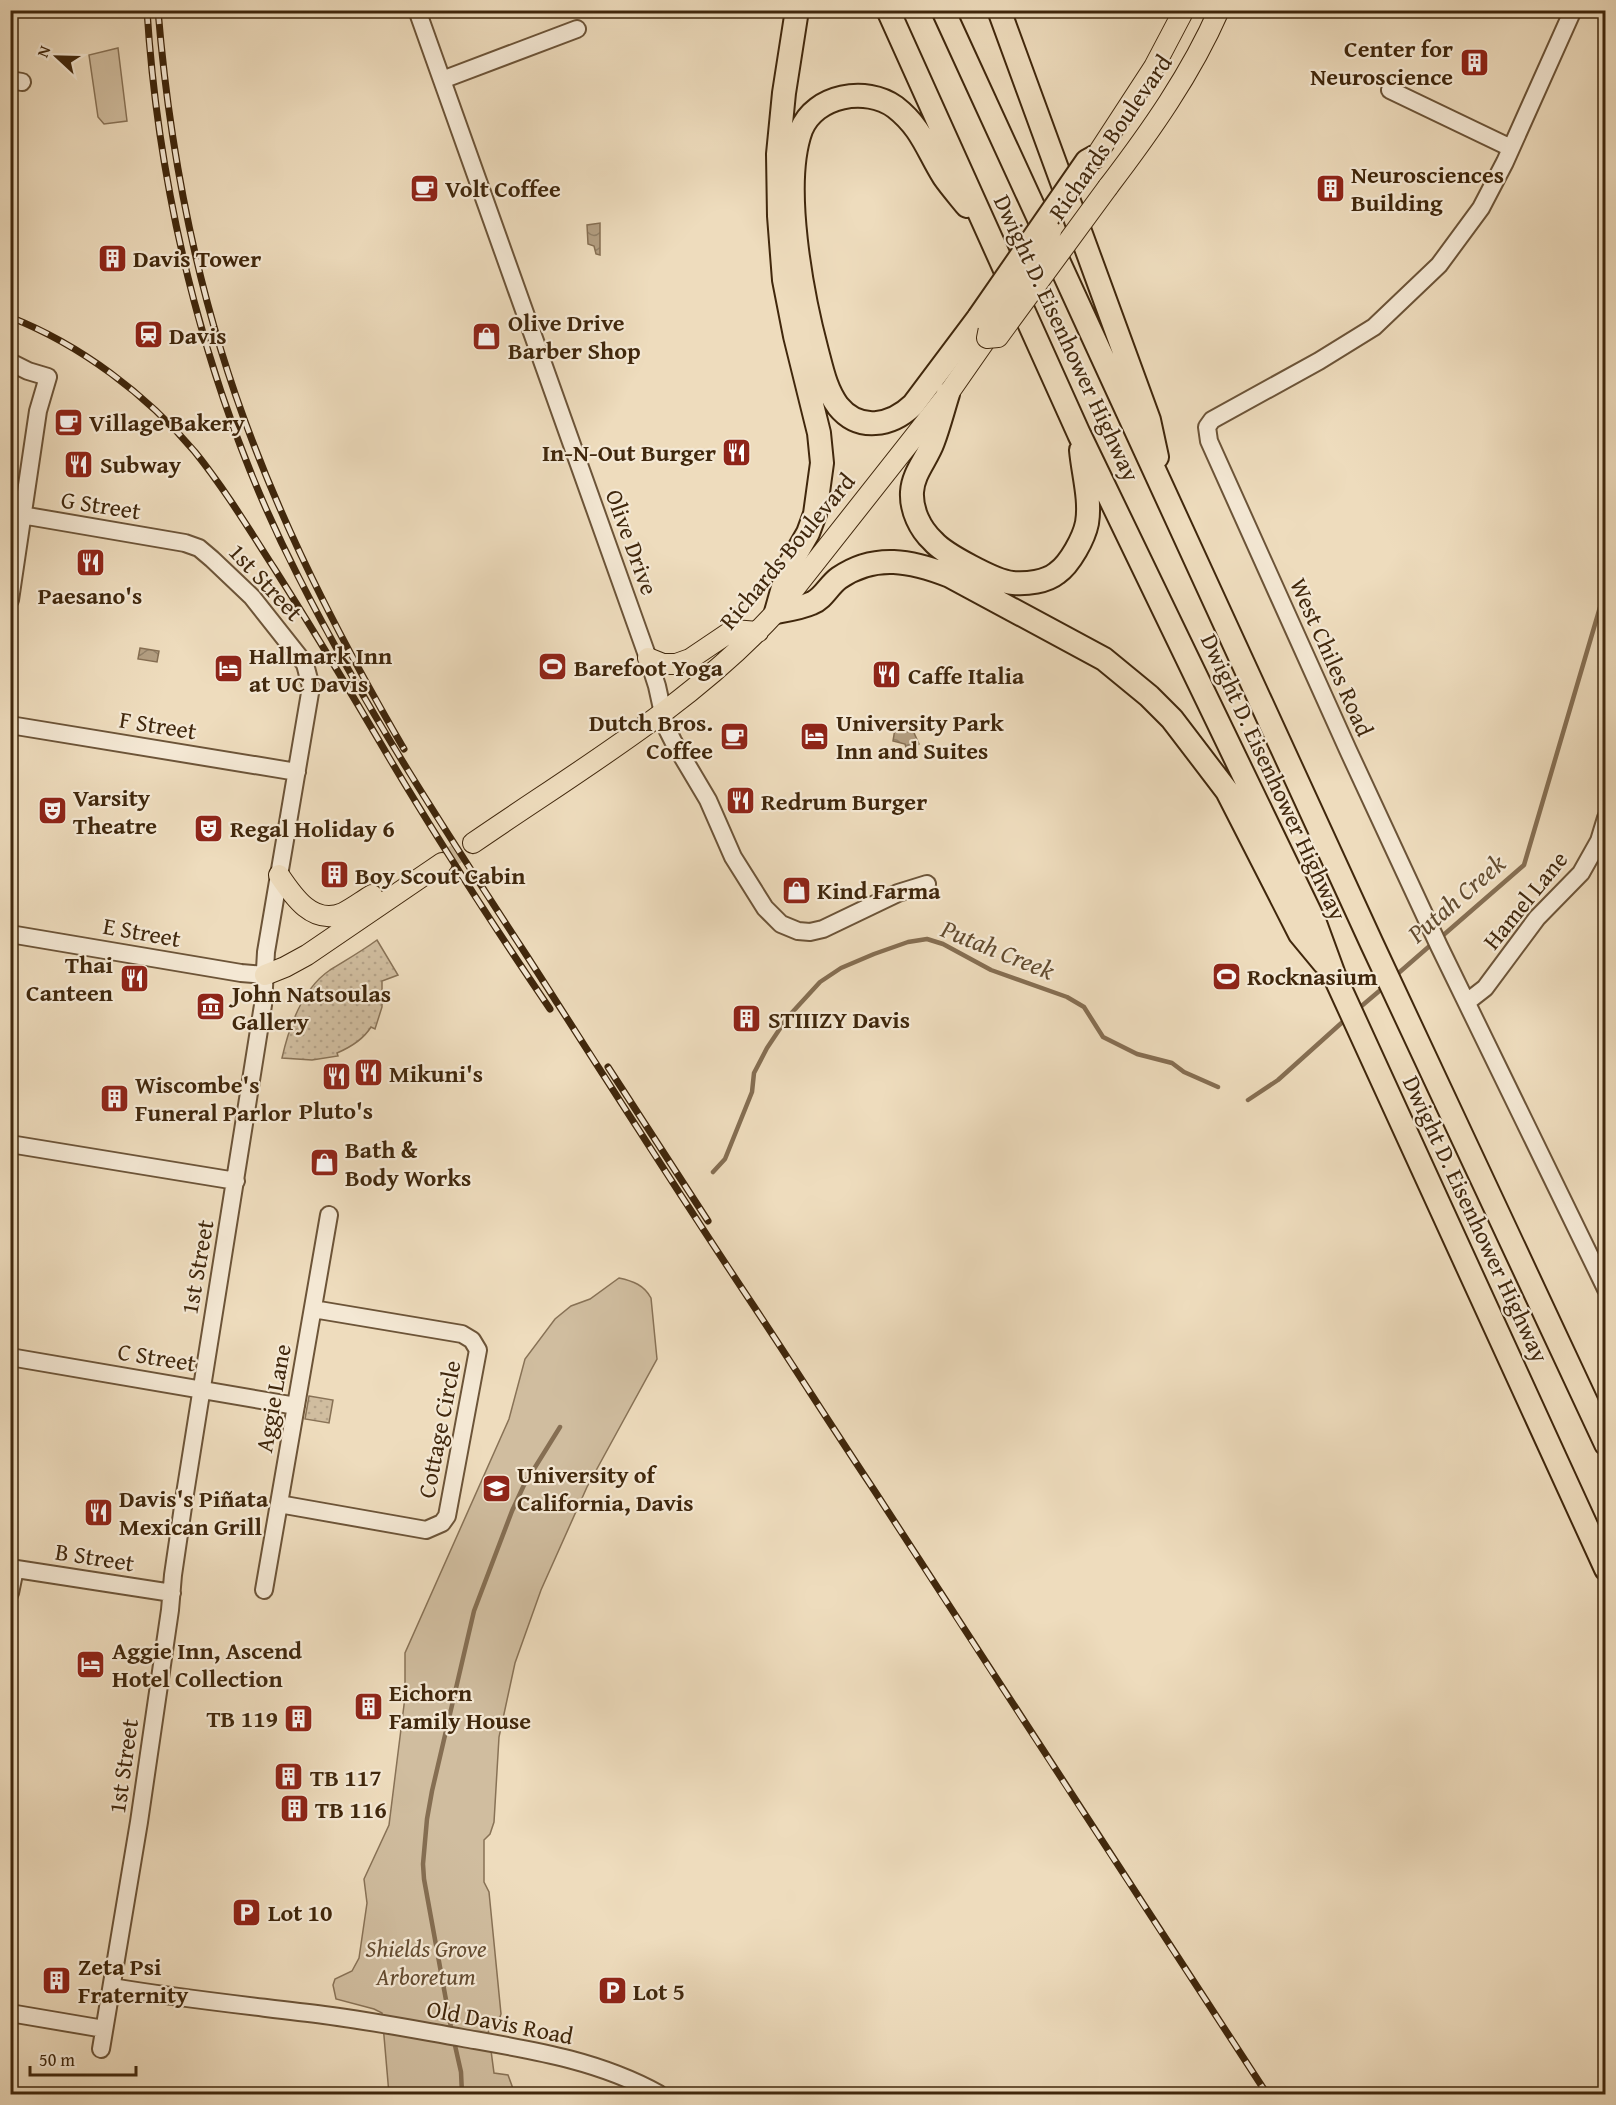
<svg xmlns="http://www.w3.org/2000/svg" width="1616" height="2105" viewBox="0 0 1616 2105" font-family="'Gentium Book Plus',serif">
	<defs>
		<pattern id="grass-dots" width="8" height="8" patternUnits="userSpaceOnUse" patternTransform="scale(1.5)"><rect width="8" height="8" fill="#d0bd9f"/><path d="M2 2h.1M6 6h.1" fill="none" stroke="#b4a288" stroke-width="1.8" stroke-linecap="round"/></pattern>
		<pattern id="water-waves" width="16" height="10" patternUnits="userSpaceOnUse" patternTransform="scale(1.5)"><rect width="16" height="10" fill="#b39e81"/><path d="M0 5q4-4 8 0t8 0" fill="none" stroke="#938168"/></pattern>
	</defs>
	<rect width="100%" height="100%" fill="#eedcbd"/>
	<filter id="stains"><feTurbulence type="fractalNoise" baseFrequency=".00333" numOctaves="4"/><feColorMatrix values="0 0 0 0 .2 0 0 0 0 .09 0 0 0 0 .02 0 0 0 .5 -.17"/></filter>
	<radialGradient id="worn" r=".72"><stop offset=".6" stop-color="#630" stop-opacity="0"/><stop offset="1" stop-color="#630" stop-opacity=".3"/></radialGradient>
	<!-- grass -->
	<path fill="url(#grass-dots)" stroke="#887256" stroke-width="1.5" d="M377,940l21,35 -16,6v26l-7,22 -4,-2c-8,13 -20,20 -34,26l1,3 -26,4 -30,-2c7,-31 21,-70 48,-88 16,-10 32,-19 47,-30z
		M309,1396l24,4 -4,23 -24,-4z"/>
	<!-- garden -->
	<path fill="#d0bd9f" stroke="#887256" stroke-width="1.5" d="M118,48l9,73 -23,3 -6,-7 -9,-62z
		M619,1278c14,3 25,7 32,20l6,61 -70,128 -46,103 -26,73 -16,74 -5,85 -4,12 -6,6v42l5,10 12,122 -2,6 -11,8 6,45 14,2 7,19h-126l-7,-81 -8,-4 -38,-10 -3,-14 2,-6 17,-8 7,-13 8,-55 -3,-24 25,-54 16,-128v-44l104,-234 16,-60 30,-40 16,-13 19,-7z"/>
	<!-- water -->
	<path fill="url(#water-waves)" stroke="#856e52" stroke-width="1.5" d="M600,223v32l-4,-1 -2,-8 -6,-2 -1,-19z
		M140,648l19,3 -2,11 -19,-3z
		M895,729l19,4 5,11 -7,5v4l-4,1 -3,-10 -12,-3z"/>
	<g fill="none" stroke-linecap="round" stroke-linejoin="round">
		<!-- stream -->
		<path stroke="#856e52" stroke-width="4.5" d="M1440,938l84,-73 82,-278
			M1394,977l39,-34
			M1358,1009l26,-22
			M1248,1100l30,-20 69,-62
			M713,1172l12,-13 27,-67 2,-19 13,-25 20,-30 33,-36 21,-14 33,-14 34,-12 19,-3 16,5 48,26 76,27 17,10 19,30 34,17 35,9 12,9 34,15
			M452,2033l-28,-154 -1,-15 4,-45 5,-28 42,-180 38,-100 12,-26 36,-58
			M454,2041l7,31 1,22"/>
		<!-- major-tunnel -->
		<path stroke="#cbb89a" stroke-width="20" stroke-dasharray="20 10" stroke-linecap="butt" d="M442,863l31,-20"/>
		<defs>
			<path id="minor" d="M417,10l231,648 9,28 9,41 7,14 35,59 25,57 32,51 16,16 17,7 12,1 13,-3 75,-36 29,-9
				M1573,10l-68,152 -24,46 -42,57 -65,62 -55,34 -107,59 -5,7 2,14 139,309 91,196 167,343
				M10,80l12,2
				M442,80l135,-51
				M1390,90l121,58
				M10,362l18,9 20,6 -10,34 -28,189
				M10,513l175,30 14,5 13,11 40,38 53,67 6,23 -45,265 -3,53 -79,495 -11,75 -3,35 -31,212 -38,227
				M10,725l287,47
				M10,934l231,39 24,2
				M1467,1002l18,-14 52,-70 44,-45 18,-32 7,-23
				M10,1144l226,37
				M10,1357l286,49
				M279,1504l147,26 16,-7 5,-7 31,-166 -6,-10 -10,-6 -149,-25
				M10,1568l162,25
				M264,1590l65,-375
				M10,1593l5,-24
				M112,1987c70,12 141,19 212,28 47,6 93,15 139,23 68,12 135,22 196,56
				M10,2013l94,16"/>
			<path id="major" d="M1096,156l58,-89 30,-57
				M1108,187c42,-55 83,-113 111,-177
				M648,658l15,6h13l14,-5 43,-29 25,2
				M473,843c103,-71 218,-138 303,-231l172,-218 39,-56
				M279,875c14,21 34,51 64,38 10,-5 19,-12 29,-18
				M265,975l20,-8 22,-12 135,-92"/>
			<path id="highway" d="M888,10l191,424 236,489 19,52 272,594
				M943,10l429,934 234,500
				M999,10l150,410 8,37
				M967,206c-8,-10 -16,-19 -23,-29 -17,-27 -22,-49 -49,-70 -29,-21 -80,-12 -94,23 -20,55 1,165 16,221 5,19 9,39 21,55 21,26 53,20 75,-1l66,-88
				M948,394c-5,16 -9,32 -15,48 -6,17 -20,31 -21,50 -1,18 8,37 21,49 11,13 63,41 80,42 14,1 33,-1 44,-10 13,-9 27,-35 30,-50 4,-23 -4,-50 -6,-73
				M776,612c11,-2 25,-4 36,-9 11,-4 17,-18 27,-25 36,-25 73,-17 111,-2l154,83 45,37 23,23 55,72 73,143 24,29
				M776,612l13,-46 19,-33 7,-19 7,-51 -3,-30 -24,-97 -11,-56 -5,-64 -1,-62 6,-61 13,-83"/>
		</defs>
		<!-- minor casing -->
		<use href="#minor" stroke="#6c5438" stroke-width="20"/>
		<!-- major casing -->
		<use href="#major" stroke="#40270c" stroke-width="22"/>
		<!-- highway casing -->
		<use href="#highway" stroke="#40270c" stroke-width="26"/>
		<!-- minor -->
		<use href="#minor" stroke="#f4e8d4" stroke-width="16"/>
		<!-- major -->
		<use href="#major" stroke="#eedcbd" stroke-width="20"/>
		<!-- highway -->
		<use href="#highway" stroke="#eedcbd" stroke-width="22"/>
		<defs>
			<path id="rail" d="M147,10c12,193 63,394 151,566 67,132 148,256 229,380 74,115 147,230 222,343 42,63 83,128 125,191 131,202 262,403 393,604
				M158,10c12,147 41,293 94,430 41,108 94,209 152,309
				M10,317c71,28 136,77 185,135 29,36 54,77 79,116 40,63 79,128 117,193 50,84 104,167 159,248
				M608,1067l100,154"/>
		</defs>
		<!-- rail casing -->
		<use href="#rail" stroke="#40270c" stroke-width="7"/>
		<!-- rail -->
		<use href="#rail" stroke="#f4e8d4" stroke-width="4.5" stroke-dasharray="14" stroke-linecap="butt"/>
		<defs>
			<path id="major-bridge" d="M1051,231l-62,97 -2,10 11,-1 110,-150"/>
			<path id="highway-bridge" d="M979,317l108,-156 9,-5"/>
		</defs>
		<!-- major-bridge casing -->
		<use href="#major-bridge" stroke="#40270c" stroke-width="22" stroke-linecap="butt"/>
		<!-- highway-bridge casing -->
		<use href="#highway-bridge" stroke="#40270c" stroke-width="26" stroke-linecap="butt"/>
		<!-- major-bridge -->
		<use href="#major-bridge" stroke="#eedcbd" stroke-width="20"/>
		<!-- highway-bridge -->
		<use href="#highway-bridge" stroke="#eedcbd" stroke-width="22"/>
	</g>
	<!-- icons -->
	<defs>
		<symbol id="building-square" viewBox="-11 -11 22 22"><rect x="-9" y="-9" width="18" height="18" rx="4" fill="#8f2418" stroke="#f4e8d4"/><path d="M-4-6H4V6H1V3H-1V6H-4ZM-2.5-4.3h1.7v1.8h-1.7ZM.8-4.3h1.7v1.8H.8ZM-2.5-1h1.7V.8h-1.7ZM.8-1h1.7V.8H.8Z" fill="#fff"/></symbol>
		<symbol id="cafe-square" viewBox="-11 -11 22 22"><rect x="-9" y="-9" width="18" height="18" rx="4" fill="#8f2418" stroke="#f4e8d4"/><path d="M-5.5-4.5H6V0H3Q3 3.5 0 3.5H-2.5Q-5.5 3.5-5.5 0ZM3-3.2v2h1.7v-2ZM-6 4.5H4V6H-6Z" fill="#fff"/></symbol>
		<symbol id="station-square" viewBox="-11 -11 22 22"><rect x="-9" y="-9" width="18" height="18" rx="4" fill="#8f2418" stroke="#f4e8d4"/><path d="M-3-6H3Q5-6 5-4V2Q5 4 3 4L4.5 6H3L1.5 4h-3L-3 6H-4.5L-3 4Q-5 4-5 2V-4Q-5-6-3-6ZM-3.5-4v3h7v-3ZM-3.5 1v1.5H-2V1ZM2 1v1.5H3.5V1Z" fill="#fff"/></symbol>
		<symbol id="shop-square" viewBox="-11 -11 22 22"><rect x="-9" y="-9" width="18" height="18" rx="4" fill="#8f2418" stroke="#f4e8d4"/><path d="M-5-2.5h2.3a2.7 3.5 0 0 1 5.4 0H5L5.5 6h-11ZM-1.5-2.5h3a1.5 2.3 0 0 0-3 0Z" fill="#fff"/></symbol>
		<symbol id="restaurant-square" viewBox="-11 -11 22 22"><rect x="-9" y="-9" width="18" height="18" rx="4" fill="#8f2418" stroke="#f4e8d4"/><path d="M-5-6h1v4h1v-4h1v4h1v-4h1v5L-1.5 .5V6h-2V.5L-5-1ZM5-6V6H3V1.5H1.5Q1.5-4 5-6Z" fill="#fff"/></symbol>
		<symbol id="stadium-square" viewBox="-11 -11 22 22"><rect x="-9" y="-9" width="18" height="18" rx="4" fill="#8f2418" stroke="#f4e8d4"/><path d="M0-5a6.5 5 0 1 0 0 10a6.5 5 0 1 0 0-10ZM-3.5-1.8h7v3.6h-7Z" fill="#fff"/></symbol>
		<symbol id="hotel-square" viewBox="-11 -11 22 22"><rect x="-9" y="-9" width="18" height="18" rx="4" fill="#8f2418" stroke="#f4e8d4"/><path d="M-6-4.5h1.5V1H6V5H4.5V3h-9V5H-6ZM-4 0a1.8 1.8 0 1 1 3.6 0ZM.5 0V-2.5h3Q6-2.5 6 0Z" fill="#fff"/></symbol>
		<symbol id="theatre-square" viewBox="-11 -11 22 22"><rect x="-9" y="-9" width="18" height="18" rx="4" fill="#8f2418" stroke="#f4e8d4"/><path d="M-5-5.5Q0-4 5-5.5V0Q5 5 0 6Q-5 5-5 0ZM-3.3-2.5H-1v1.5H-3.3ZM1-2.5H3.3v1.5H1ZM-2.8 1Q0 5.5 2.8 1Z" fill="#fff"/></symbol>
		<symbol id="museum-square" viewBox="-11 -11 22 22"><rect x="-9" y="-9" width="18" height="18" rx="4" fill="#8f2418" stroke="#f4e8d4"/><path d="M0-6L6-3V-2H-6V-3ZM-5-1h2V3h-2ZM-1-1h2V3h-2ZM3-1h2V3H3ZM-6 4H6V6H-6Z" fill="#fff"/></symbol>
		<symbol id="university-square" viewBox="-11 -11 22 22"><rect x="-9" y="-9" width="18" height="18" rx="4" fill="#8f2418" stroke="#f4e8d4"/><path d="M0-5L7-2L0 1L-7-2ZM-4 1L0 2.5L4 1V4Q0 6-4 4Z" fill="#fff"/></symbol>
		<symbol id="parking-square" viewBox="-11 -11 22 22"><rect x="-9" y="-9" width="18" height="18" rx="4" fill="#8f2418" stroke="#f4e8d4"/><path d="M-3.5-5.5H1a3.5 3.5 0 0 1 0 7H-1V5.5H-3.5ZM-1-3.4V-.6H.8a1.4 1.4 0 0 0 0-2.8Z" fill="#fff"/></symbol>
	</defs>
	<g fill-rule="evenodd">
		<use href="#building-square" x="1458" y="46" width="33" height="33"/>
		<use href="#cafe-square" x="408" y="172" width="33" height="33"/>
		<use href="#building-square" x="1314" y="172" width="33" height="33"/>
		<use href="#building-square" x="96" y="242" width="33" height="33"/>
		<use href="#station-square" x="132" y="318" width="33" height="33"/>
		<use href="#shop-square" x="470" y="320" width="33" height="33"/>
		<use href="#cafe-square" x="52" y="406" width="33" height="33"/>
		<use href="#restaurant-square" x="720" y="436" width="33" height="33"/>
		<use href="#restaurant-square" x="62" y="448" width="33" height="33"/>
		<use href="#restaurant-square" x="74" y="546" width="33" height="33"/>
		<use href="#stadium-square" x="536" y="650" width="33" height="33"/>
		<use href="#hotel-square" x="212" y="652" width="33" height="33"/>
		<use href="#restaurant-square" x="870" y="658" width="33" height="33"/>
		<use href="#cafe-square" x="718" y="720" width="33" height="33"/>
		<use href="#hotel-square" x="798" y="720" width="33" height="33"/>
		<use href="#restaurant-square" x="724" y="784" width="33" height="33"/>
		<use href="#theatre-square" x="36" y="794" width="33" height="33"/>
		<use href="#theatre-square" x="192" y="812" width="33" height="33"/>
		<use href="#building-square" x="318" y="858" width="33" height="33"/>
		<use href="#shop-square" x="780" y="874" width="33" height="33"/>
		<use href="#stadium-square" x="1210" y="960" width="33" height="33"/>
		<use href="#restaurant-square" x="118" y="962" width="33" height="33"/>
		<use href="#museum-square" x="194" y="990" width="33" height="33"/>
		<use href="#building-square" x="730" y="1002" width="33" height="33"/>
		<use href="#restaurant-square" x="352" y="1056" width="33" height="33"/>
		<use href="#restaurant-square" x="320" y="1060" width="33" height="33"/>
		<use href="#building-square" x="98" y="1082" width="33" height="33"/>
		<use href="#shop-square" x="308" y="1146" width="33" height="33"/>
		<use href="#university-square" x="480" y="1472" width="33" height="33"/>
		<use href="#restaurant-square" x="82" y="1496" width="33" height="33"/>
		<use href="#hotel-square" x="74" y="1648" width="33" height="33"/>
		<use href="#building-square" x="352" y="1690" width="33" height="33"/>
		<use href="#building-square" x="282" y="1702" width="33" height="33"/>
		<use href="#building-square" x="272" y="1760" width="33" height="33"/>
		<use href="#building-square" x="278" y="1792" width="33" height="33"/>
		<use href="#parking-square" x="230" y="1896" width="33" height="33"/>
		<use href="#building-square" x="40" y="1964" width="33" height="33"/>
		<use href="#parking-square" x="596" y="1974" width="33" height="33"/>
	</g>
	<g text-anchor="middle" dominant-baseline="central" stroke-width="4.5" stroke-linejoin="round" paint-order="stroke">
		<!-- poi labels -->
		<g font-size="24" font-weight="bold" fill="#40270c" stroke="#f4e8d4" text-anchor="start">
			<text x="1453" y="48" text-anchor="end">Center for<tspan x="1453" dy="28">Neuroscience</tspan></text>
			<text x="1351" y="174">Neurosciences<tspan x="1351" dy="28">Building</tspan></text>
			<text x="445" y="188">Volt Coffee</text>
			<text x="133" y="258">Davis Tower</text>
			<text x="508" y="322">Olive Drive<tspan x="508" dy="28">Barber Shop</tspan></text>
			<text x="169" y="335">Davis</text>
			<text x="89" y="422">Village Bakery</text>
			<text x="716" y="452" text-anchor="end">In-N-Out Burger</text>
			<text x="100" y="464">Subway</text>
			<text x="90" y="595" text-anchor="middle">Paesano's</text>
			<text x="249" y="655">Hallmark Inn<tspan x="249" dy="28">at UC Davis</tspan></text>
			<text x="574" y="667">Barefoot Yoga</text>
			<text x="908" y="675">Caffe Italia</text>
			<text x="713" y="722" text-anchor="end">Dutch Bros.<tspan x="713" dy="28">Coffee</tspan></text>
			<text x="836" y="722">University Park<tspan x="836" dy="28">Inn and Suites</tspan></text>
			<text x="73" y="797">Varsity<tspan x="73" dy="28">Theatre</tspan></text>
			<text x="761" y="801">Redrum Burger</text>
			<text x="230" y="828">Regal Holiday 6</text>
			<text x="355" y="875">Boy Scout Cabin</text>
			<text x="817" y="890">Kind Farma</text>
			<text x="113" y="964" text-anchor="end">Thai<tspan x="113" dy="28">Canteen</tspan></text>
			<text x="1247" y="976">Rocknasium</text>
			<text x="232" y="993">John Natsoulas<tspan x="232" dy="28">Gallery</tspan></text>
			<text x="768" y="1019">STIIIZY Davis</text>
			<text x="389" y="1073">Mikuni's</text>
			<text x="135" y="1084">Wiscombe's<tspan x="135" dy="28">Funeral Parlor</tspan></text>
			<text x="336" y="1110" text-anchor="middle">Pluto's</text>
			<text x="345" y="1149">Bath &amp;<tspan x="345" dy="28">Body Works</tspan></text>
			<text x="517" y="1474">University of<tspan x="517" dy="28">California, Davis</tspan></text>
			<text x="119" y="1498">Davis's Piñata<tspan x="119" dy="28">Mexican Grill</tspan></text>
			<text x="112" y="1650">Aggie Inn, Ascend<tspan x="112" dy="28">Hotel Collection</tspan></text>
			<text x="389" y="1692">Eichorn<tspan x="389" dy="28">Family House</tspan></text>
			<text x="278" y="1718" text-anchor="end">TB 119</text>
			<text x="310" y="1777">TB 117</text>
			<text x="315" y="1809">TB 116</text>
			<text x="268" y="1912">Lot 10</text>
			<text x="78" y="1966">Zeta Psi<tspan x="78" dy="28">Fraternity</tspan></text>
			<text x="633" y="1991">Lot 5</text>
		</g>
		<!-- street labels -->
		<g font-size="24" fill="#40270c" stroke="#f4e8d4">
			<text transform="translate(1110 137) rotate(-55)">Richards Boulevard</text>
			<text transform="translate(1067 338) rotate(65)">Dwight D. Eisenhower Highway</text>
			<text transform="translate(101 505) rotate(9)">G Street</text>
			<text transform="translate(632 542) rotate(70)">Olive Drive</text>
			<text transform="translate(787 551) rotate(-50)">Richards Boulevard</text>
			<text transform="translate(266 582) rotate(47)">1st Street</text>
			<text transform="translate(1332 657) rotate(66)">West Chiles Road</text>
			<text transform="translate(158 725) rotate(9)">F Street</text>
			<text transform="translate(1274 777) rotate(65)">Dwight D. Eisenhower Highway</text>
			<text transform="translate(1525 900) rotate(-51)">Hamel Lane</text>
			<text transform="translate(142 932) rotate(10)">E Street</text>
			<text transform="translate(1476 1219) rotate(65)">Dwight D. Eisenhower Highway</text>
			<text transform="translate(197 1267) rotate(-80)">1st Street</text>
			<text transform="translate(157 1357) rotate(9)">C Street</text>
			<text transform="translate(273 1398) rotate(-80)">Aggie Lane</text>
			<text transform="translate(439 1429) rotate(-79)">Cottage Circle</text>
			<text transform="translate(95 1557) rotate(9)">B Street</text>
			<text transform="translate(123 1766) rotate(-82)">1st Street</text>
			<text transform="translate(500 2022) rotate(11)">Old Davis Road</text>
		</g>
		<!-- park labels -->
		<g font-size="24" font-style="italic" fill="#644c31" stroke="#f4e8d4">
			<text x="426" y="1948">Shields Grove<tspan x="426" dy="28">Arboretum</tspan></text>
		</g>
		<!-- water labels -->
		<g font-size="26" font-style="italic" fill="#624b2f" stroke="#f4e8d4">
			<text transform="translate(1456 898) rotate(-41)">Putah Creek</text>
			<text transform="translate(998 949) rotate(22)">Putah Creek</text>
		</g>
	</g>
	<!-- margin -->
	<rect width="1616" height="2105" fill="none" stroke="#eedcbd" stroke-width="36"/>
	<rect x="12" y="12" width="1592" height="2081" fill="none" stroke="#40270c" stroke-width="3"/>
	<rect x="18" y="18" width="1580" height="2069" fill="none" stroke="#40270c" stroke-width="1.5"/>
	<!-- north arrow -->
	<g transform="translate(57 57) rotate(292)" stroke="#f4e8d4" stroke-width="4.5" paint-order="stroke">
	<path d="M0-4.5L10 22L0 15L-10 22Z" fill="#40270c"/>
	<text y="-9" font-size="16" font-weight="bold" text-anchor="middle" fill="#40270c">N</text>
	</g>
	<!-- scale -->
	<path d="M30 2066v9h106v-9" fill="none" stroke="#40270c" stroke-width="3"/>
	<text x="39" y="2066" font-size="18" fill="#40270c" stroke="#f4e8d4" stroke-width="4.5" paint-order="stroke">50 m</text>
	<rect width="100%" height="100%" filter="url(#stains)"/>
	<rect width="100%" height="100%" fill="url(#worn)"/>
</svg>
